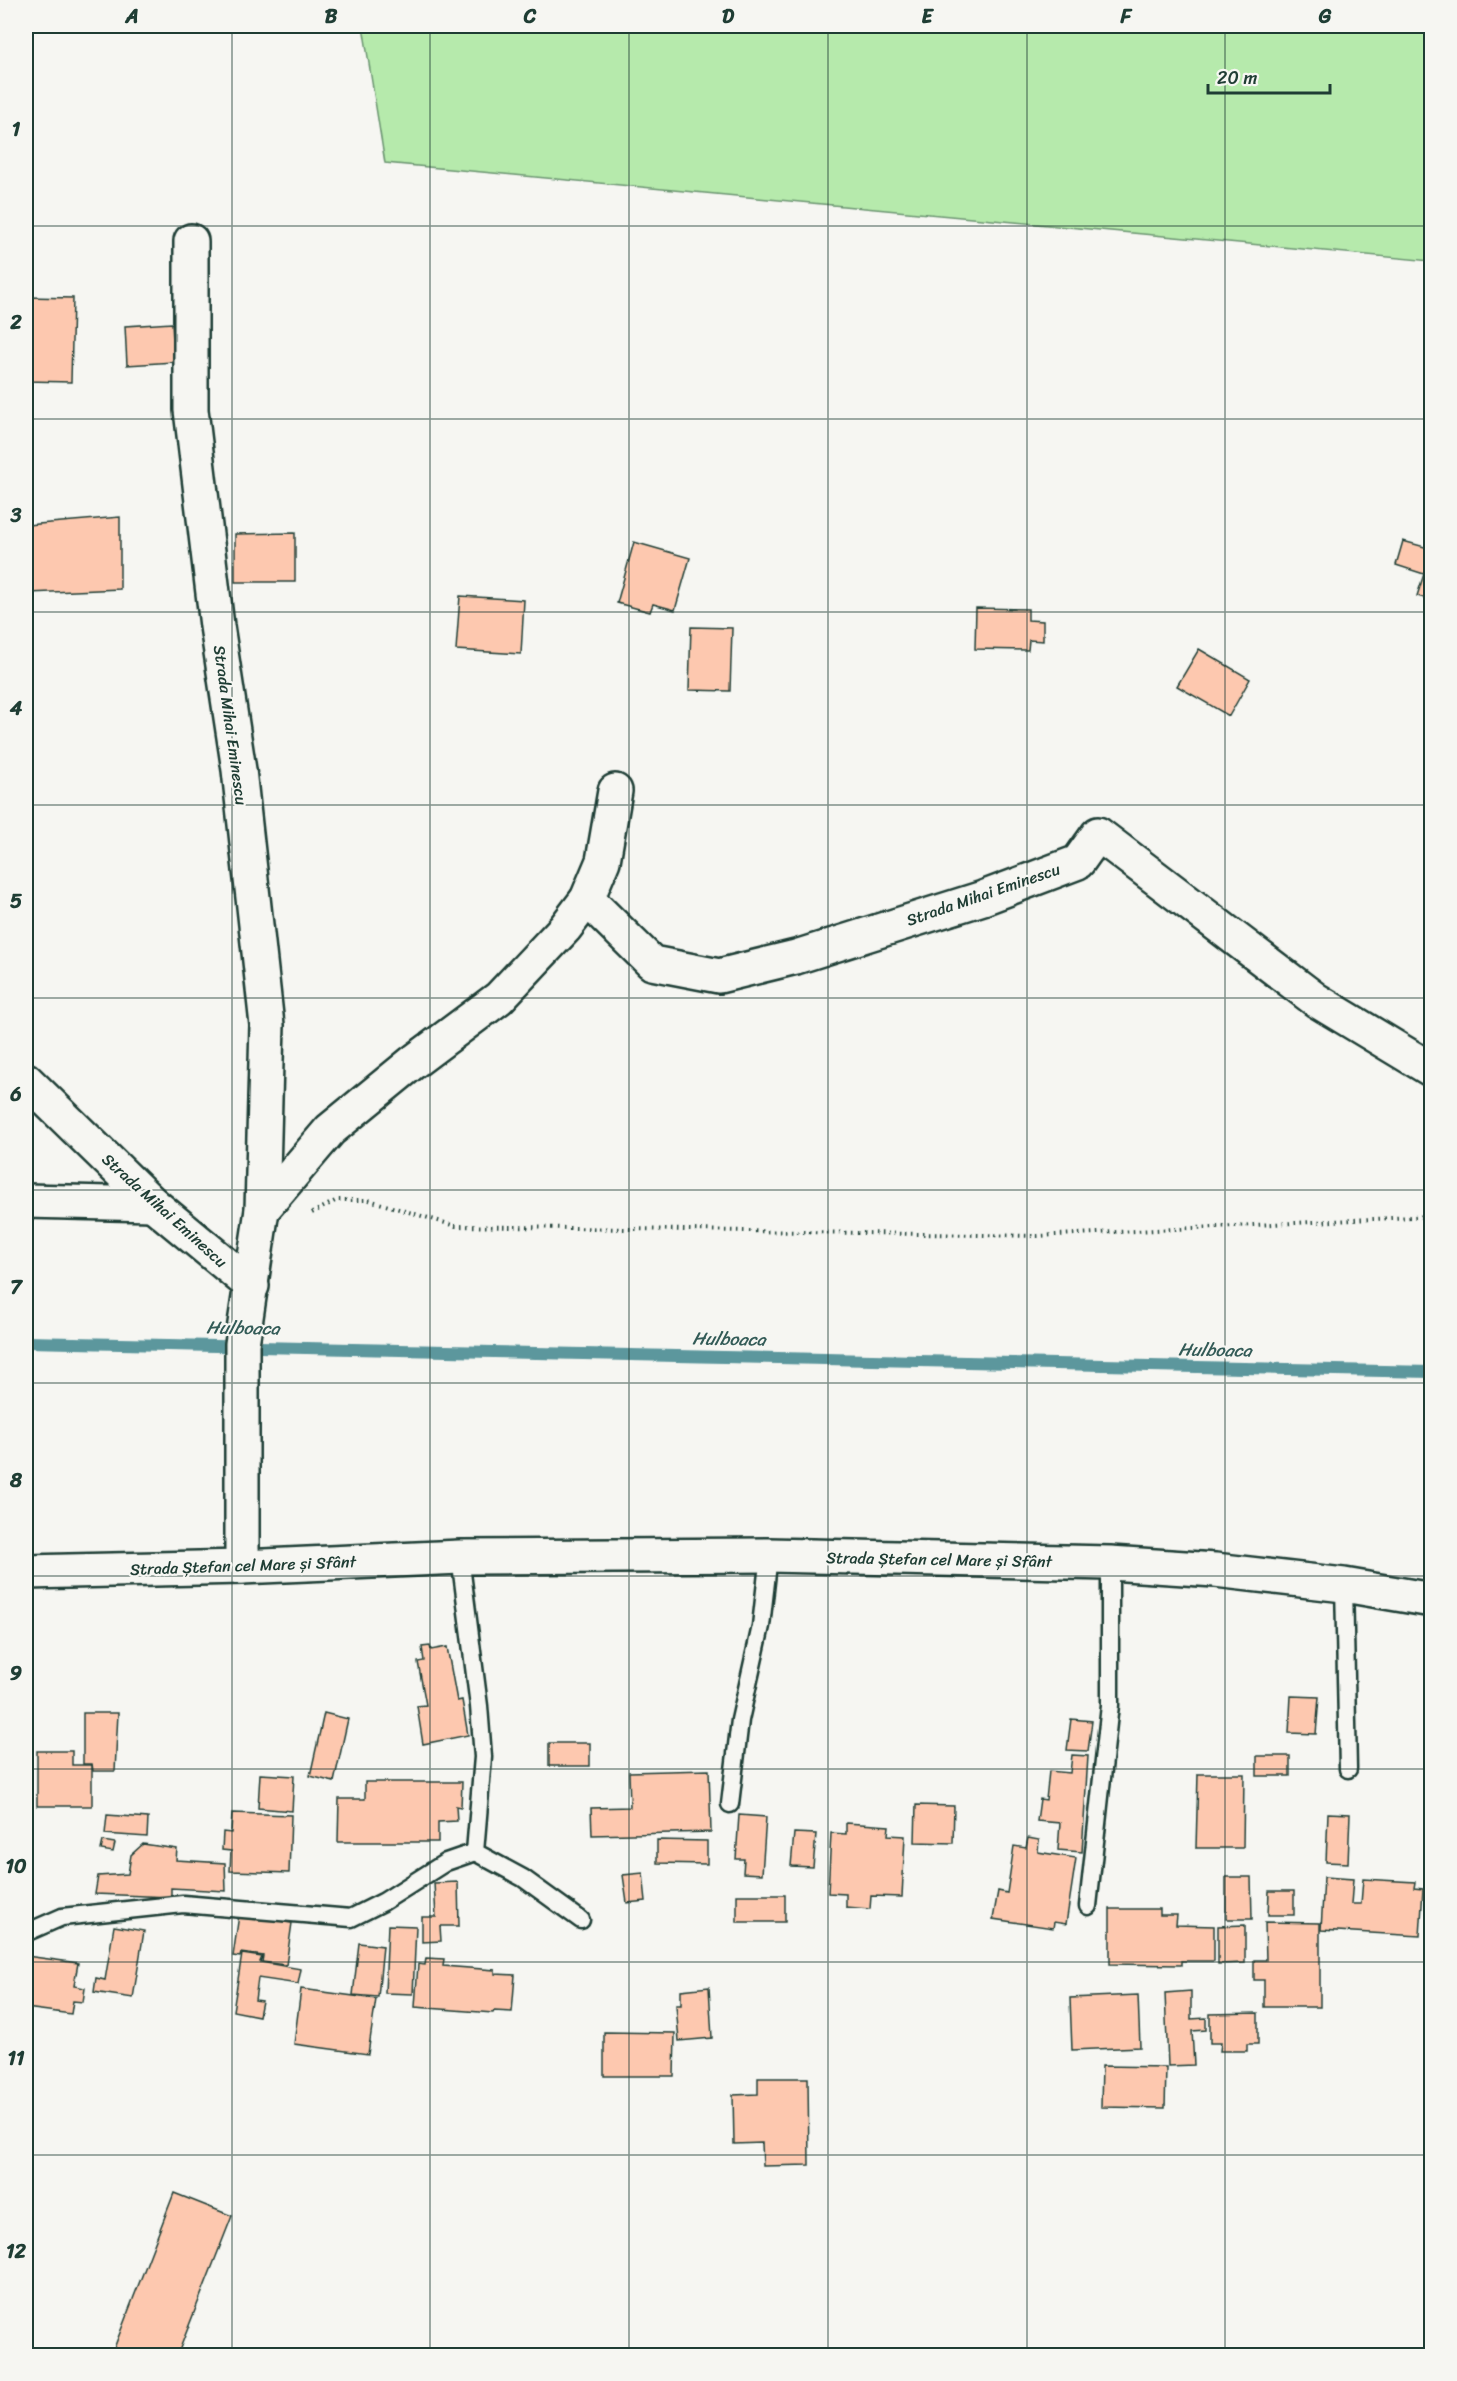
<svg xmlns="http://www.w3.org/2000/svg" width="1457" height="2381" font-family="Sriracha,sans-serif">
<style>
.green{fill:#b6eaac;stroke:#6a9470;stroke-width:1.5}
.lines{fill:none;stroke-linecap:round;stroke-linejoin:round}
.stream{stroke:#5c979d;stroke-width:12}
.building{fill:#fdc8af;stroke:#1f3d34;stroke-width:1.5}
.service-casing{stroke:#1f3d34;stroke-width:21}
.minor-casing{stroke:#1f3d34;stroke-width:38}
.tertiary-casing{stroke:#1f3d34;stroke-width:38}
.path{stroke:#1f3d34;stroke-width:4;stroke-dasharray:1.5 4.5;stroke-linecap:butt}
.service{stroke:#f6f6f2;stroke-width:16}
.minor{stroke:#f6f6f2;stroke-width:33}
.tertiary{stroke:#f6f6f2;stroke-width:33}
.grid{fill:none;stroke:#1f3d34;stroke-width:1.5;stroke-opacity:0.55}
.labels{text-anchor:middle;stroke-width:4.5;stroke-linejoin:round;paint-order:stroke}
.street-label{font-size:16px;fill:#1f3d34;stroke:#f6f6f2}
.water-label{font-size:18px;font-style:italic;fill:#335b57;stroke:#f6f6f2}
.neatline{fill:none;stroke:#1f3d34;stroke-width:2}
.grid-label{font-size:20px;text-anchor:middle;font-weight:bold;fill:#1f3d34}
</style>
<rect width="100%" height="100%" fill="#f6f6f2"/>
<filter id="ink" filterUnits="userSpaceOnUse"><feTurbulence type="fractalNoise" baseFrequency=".0167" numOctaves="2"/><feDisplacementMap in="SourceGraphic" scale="12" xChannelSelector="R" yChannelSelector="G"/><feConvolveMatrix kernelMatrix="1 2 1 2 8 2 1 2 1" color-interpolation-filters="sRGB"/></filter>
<g filter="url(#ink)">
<!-- green -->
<polygon class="green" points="363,26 1431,26 1431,261 385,163"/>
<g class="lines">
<!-- stream -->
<polyline class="stream" points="26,1342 1432,1372"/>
</g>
<!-- building -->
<g class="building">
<polygon points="26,297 73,298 71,382 27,381"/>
<polygon points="172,323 174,362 127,365 125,326"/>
<polygon points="120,517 120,589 29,593 27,525"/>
<polygon points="295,533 295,582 235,582 235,534"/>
<polygon points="1403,541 1432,549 1432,600 1417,596 1424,574 1396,565"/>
<polygon points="634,542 690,558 675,610 653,604 650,612 617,603"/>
<polygon points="460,596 524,600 521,654 456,650"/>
<polygon points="976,608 1028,609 1028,620 1043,621 1043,641 1029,640 1028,650 975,649"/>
<polygon points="691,627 732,628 730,691 689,690"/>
<polygon points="1199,649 1250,679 1229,716 1177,686"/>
<polygon points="430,1646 431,1650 447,1647 457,1701 462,1700 468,1735 423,1744 417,1706 426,1705 418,1662 424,1661 422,1647"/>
<polygon points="1291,1696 1319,1697 1316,1734 1289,1733"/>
<polygon points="83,1713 118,1713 115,1771 93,1771 92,1764 83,1764"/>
<polygon points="324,1713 348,1719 334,1782 310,1776"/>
<polygon points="1071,1719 1092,1721 1088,1751 1067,1750"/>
<rect x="549" y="1743" width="41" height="23"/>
<polygon points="37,1751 72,1751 72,1765 92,1765 92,1806 37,1806"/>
<polygon points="1072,1755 1088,1756 1082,1852 1058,1850 1060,1823 1037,1821 1040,1799 1046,1800 1049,1771 1070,1773"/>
<rect x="1257" y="1756" width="33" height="20"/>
<rect x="26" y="1768" width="2" height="35"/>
<polygon points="709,1770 711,1832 592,1835 591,1808 630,1807 629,1772"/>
<polygon points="260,1774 294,1776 292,1811 258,1808"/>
<polygon points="1198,1774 1244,1774 1243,1848 1196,1848"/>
<polygon points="365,1782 462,1782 461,1807 456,1806 457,1821 438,1822 438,1842 338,1842 339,1799 365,1799"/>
<polygon points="916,1805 954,1806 953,1843 915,1842"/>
<polygon points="232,1813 291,1815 289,1873 230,1871 231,1851 222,1850 223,1832 231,1833"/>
<polygon points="1328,1813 1350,1814 1348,1863 1326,1862"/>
<polygon points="107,1815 148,1818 147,1837 105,1834"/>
<polygon points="739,1815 766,1817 762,1874 743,1873 744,1859 736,1859"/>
<polygon points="846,1823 889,1826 888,1835 905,1836 902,1897 871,1896 870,1909 846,1907 846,1894 828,1893 831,1833 846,1834"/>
<polygon points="794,1833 816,1834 813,1867 791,1866"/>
<polygon points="1028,1838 1039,1840 1038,1852 1076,1858 1066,1924 1054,1922 1053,1928 993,1919 998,1891 1007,1893 1014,1846 1026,1848"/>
<polygon points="657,1840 707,1841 707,1864 657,1863"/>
<polygon points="103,1841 115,1843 113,1852 101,1850"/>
<polygon points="143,1844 177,1849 176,1860 225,1863 226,1891 171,1888 171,1897 95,1894 98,1876 128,1874 131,1855"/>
<polygon points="643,1873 646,1901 627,1903 623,1875"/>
<polygon points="1226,1877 1251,1877 1252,1919 1226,1919"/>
<polygon points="1324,1877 1353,1879 1351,1904 1361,1904 1363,1879 1415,1882 1414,1888 1423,1889 1420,1936 1321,1930"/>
<polygon points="458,1882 459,1926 440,1926 441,1941 422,1942 422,1917 436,1917 434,1883"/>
<polygon points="1269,1891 1294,1891 1294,1915 1268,1915"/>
<rect x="737" y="1895" width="48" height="27"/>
<polygon points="1110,1909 1160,1909 1160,1915 1177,1915 1176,1925 1214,1926 1214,1961 1181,1961 1181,1965 1110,1964"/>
<polygon points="239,1915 292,1923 286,1965 262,1962 263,1956 241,1953 240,1957 233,1956"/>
<polygon points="1265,1922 1320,1923 1320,2007 1264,2007 1264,1980 1254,1980 1254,1960 1266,1960"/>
<polygon points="388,1925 416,1926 413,1994 385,1993"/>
<polygon points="1245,1925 1245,1963 1218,1964 1218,1926"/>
<polygon points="114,1926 144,1931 133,1998 94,1992 96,1978 105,1980"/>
<polygon points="359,1943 383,1946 378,1997 353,1995"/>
<polygon points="242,1954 262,1957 260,1962 301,1969 298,1984 258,1978 255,2000 262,2001 259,2016 233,2011"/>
<polygon points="26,1956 78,1963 74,1986 85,1988 83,2002 73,2001 71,2014 26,2008"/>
<polygon points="426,1958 444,1959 443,1966 495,1970 495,1974 515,1975 512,2012 494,2011 493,2013 415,2007 418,1964 425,1965"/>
<polygon points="709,1987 712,2038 679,2041 676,2005 681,2005 681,1990"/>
<polygon points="301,1989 376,1999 368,2054 294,2044"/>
<polygon points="1191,1991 1191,2019 1206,2018 1206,2030 1192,2031 1194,2065 1168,2066 1165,1993"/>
<polygon points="1138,1995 1140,2047 1072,2050 1070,1998"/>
<polygon points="1258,2013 1258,2044 1247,2044 1247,2051 1220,2051 1221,2043 1210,2043 1210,2014"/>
<polygon points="604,2032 675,2033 674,2076 604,2076"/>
<polygon points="1102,2066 1166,2067 1165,2108 1101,2107"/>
<polygon points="758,2078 808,2078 809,2165 763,2166 762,2143 734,2144 733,2095 758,2094"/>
<polygon points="174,2193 232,2216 177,2356 111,2356"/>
</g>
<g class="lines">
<!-- service casing -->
<g class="service-casing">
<g id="service">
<polyline points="460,1557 479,1706 483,1757 475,1852 523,1878 581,1920"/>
<polyline points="1344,1585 1348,1769"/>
<polyline points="730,1804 740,1720 761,1626 769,1555"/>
<polyline points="1088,1906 1110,1705 1110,1563"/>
<polyline points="30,1931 62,1917 183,1904 351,1918 383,1902 446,1862 475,1852"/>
</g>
</g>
<!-- minor casing -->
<g class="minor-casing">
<g id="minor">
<polyline points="191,241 191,410 217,626 239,770 267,1025 262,1210 242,1344 242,1567"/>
<polyline points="587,899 652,963 719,976 796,957 983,898 1078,862 1098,834 1316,1000 1432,1070"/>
<polyline points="26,1080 153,1204 252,1286"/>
<polyline points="26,1201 153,1204"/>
<polyline points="262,1210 330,1130 412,1063 499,998 565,928 587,899 603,861 615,791"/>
</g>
</g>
<!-- tertiary casing -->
<g class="tertiary-casing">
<polyline id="tertiary" points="26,1572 242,1567 460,1557 769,1555 1110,1563 1215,1570 1344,1585 1432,1600"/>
</g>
<!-- path -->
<polyline class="path" points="312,1213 337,1200 369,1200 455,1226 1037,1236 1432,1216"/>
<!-- service -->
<use href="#service" class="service"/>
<!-- minor -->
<use href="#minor" class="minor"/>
<!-- tertiary -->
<use href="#tertiary" class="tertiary"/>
</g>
</g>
<!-- grid -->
<path class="grid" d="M232,26V2356M430,26V2356M629,26V2356M828,26V2356M1027,26V2356M1225,26V2356M26,226H1432M26,419H1432M26,612H1432M26,805H1432M26,998H1432M26,1190H1432M26,1383H1432M26,1576H1432M26,1769H1432M26,1962H1432M26,2155H1432"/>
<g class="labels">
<!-- street labels -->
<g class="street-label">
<text transform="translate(231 725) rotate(82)" y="6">Strada Mihai Eminescu</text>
<text transform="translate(983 894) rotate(-19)" y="6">Strada Mihai Eminescu</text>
<text transform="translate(165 1210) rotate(42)" y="6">Strada Mihai Eminescu</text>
<text transform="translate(939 1559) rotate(1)" y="6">Strada Ștefan cel Mare și Sfânt</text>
<text transform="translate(243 1565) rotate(-2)" y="6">Strada Ștefan cel Mare și Sfânt</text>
</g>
<!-- water labels -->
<g class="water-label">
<text transform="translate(243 1328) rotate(1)" y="6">Hulboaca</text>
<text transform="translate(729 1339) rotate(1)" y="6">Hulboaca</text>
<text transform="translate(1215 1350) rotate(1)" y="6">Hulboaca</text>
</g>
</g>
<!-- margin -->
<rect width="1457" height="2381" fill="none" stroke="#f6f6f2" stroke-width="66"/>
<!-- scale -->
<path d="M1208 84v9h122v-9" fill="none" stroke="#1f3d34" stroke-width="3"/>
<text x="1217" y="84" font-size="18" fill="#1f3d34" stroke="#f6f6f2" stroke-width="4.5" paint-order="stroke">20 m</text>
<rect x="33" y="33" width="1391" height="2315" class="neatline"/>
<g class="grid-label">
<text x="132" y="23">A</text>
<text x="331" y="23">B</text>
<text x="530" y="23">C</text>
<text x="728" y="23">D</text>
<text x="927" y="23">E</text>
<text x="1126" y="23">F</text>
<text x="1325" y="23">G</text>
<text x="16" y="136">1</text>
<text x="16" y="329">2</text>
<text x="16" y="522">3</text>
<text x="16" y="715">4</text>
<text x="16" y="908">5</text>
<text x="16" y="1101">6</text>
<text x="16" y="1294">7</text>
<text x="16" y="1487">8</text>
<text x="16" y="1680">9</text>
<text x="16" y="1873">10</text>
<text x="16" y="2065">11</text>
<text x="16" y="2258">12</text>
</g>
</svg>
